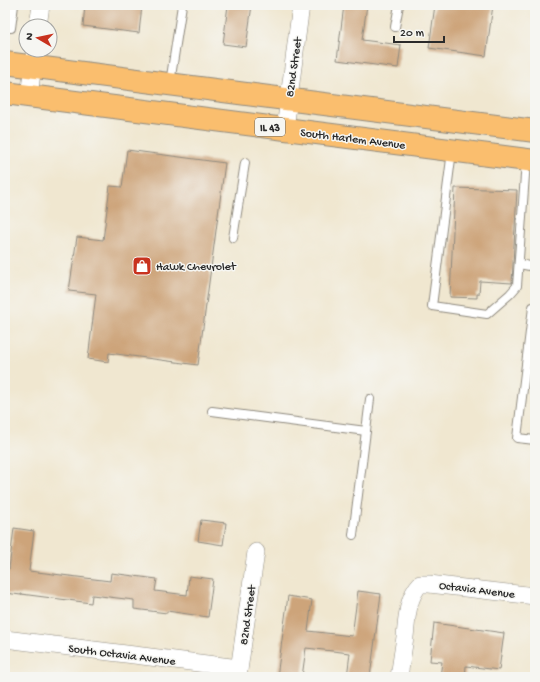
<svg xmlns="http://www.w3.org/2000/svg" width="540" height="682" font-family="'Gochi Hand',sans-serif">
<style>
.building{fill:#cda47a}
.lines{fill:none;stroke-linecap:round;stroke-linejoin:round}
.service-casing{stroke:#8e897e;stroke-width:10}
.minor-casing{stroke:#8e897e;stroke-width:18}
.primary-casing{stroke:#8e897e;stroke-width:24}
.service{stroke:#fff;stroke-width:8}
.minor{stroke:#fff;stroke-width:17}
.primary{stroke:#fabe6e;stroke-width:22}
.labels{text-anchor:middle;stroke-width:3;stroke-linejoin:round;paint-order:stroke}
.shield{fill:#f6f6f2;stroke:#686867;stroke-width:1}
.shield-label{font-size:11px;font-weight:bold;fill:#2b2b2b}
.street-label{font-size:12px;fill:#2b2b2b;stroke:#f6f6f2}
.poi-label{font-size:12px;fill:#2b2b2b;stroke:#f6f6f2;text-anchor:start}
</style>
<rect width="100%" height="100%" fill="#f6f6f2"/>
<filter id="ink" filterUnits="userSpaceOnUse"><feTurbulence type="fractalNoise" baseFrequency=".025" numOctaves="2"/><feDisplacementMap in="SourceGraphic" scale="8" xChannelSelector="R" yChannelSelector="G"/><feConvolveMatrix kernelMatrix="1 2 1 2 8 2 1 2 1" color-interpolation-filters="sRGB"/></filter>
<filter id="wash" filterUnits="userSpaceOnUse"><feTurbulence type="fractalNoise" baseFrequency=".012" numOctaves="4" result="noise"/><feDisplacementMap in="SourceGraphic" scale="16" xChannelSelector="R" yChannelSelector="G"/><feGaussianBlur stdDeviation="0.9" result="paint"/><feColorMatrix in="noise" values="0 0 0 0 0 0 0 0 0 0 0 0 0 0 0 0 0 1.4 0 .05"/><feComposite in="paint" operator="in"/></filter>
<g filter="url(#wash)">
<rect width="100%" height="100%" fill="#f0e7d0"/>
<g id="blocks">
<!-- building -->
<g class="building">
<polygon points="85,5 142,5 139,33 83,26"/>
<polygon points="228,5 252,5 246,47 223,44"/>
<polygon points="344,5 367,5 362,40 401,45 398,68 337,60"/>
<polygon points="435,5 493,5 486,56 429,48"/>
<polygon points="127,150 225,163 198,365 109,353 108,362 88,359 96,294 69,291 77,237 103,240 110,186 122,187"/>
<polygon points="455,188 517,190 512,283 480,281 479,294 477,294 477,298 450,297"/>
<polygon points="201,520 226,523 223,545 198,541"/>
<polygon points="14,528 34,531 29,571 110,581 111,573 157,579 155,591 187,595 189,576 213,579 208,617 167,611 167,613 134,609 134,600 92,595 91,603 21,594 21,595 5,593 5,568 9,569"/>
<polygon points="358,591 381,594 370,677 347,677 350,653 306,648 302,677 277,677 288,596 312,600 308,631 352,636"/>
<polygon points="434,623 504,633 499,670 466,666 465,677 440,677 442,662 430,661"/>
</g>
</g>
</g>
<g filter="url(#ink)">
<use href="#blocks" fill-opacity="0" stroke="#8e897e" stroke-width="1"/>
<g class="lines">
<!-- service casing -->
<g class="service-casing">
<g id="service">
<polyline points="395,27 399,5"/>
<polyline points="5,28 11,28 14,5"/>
<polyline points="170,83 182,5"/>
<polyline points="452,151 432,306 487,314 510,294 517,286 526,161"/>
<polyline points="233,238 245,163"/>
<polyline points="519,264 535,267"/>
<polyline points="535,307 533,307 517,438 535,440"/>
<polyline points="212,411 366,431"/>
<polyline points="353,535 370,399"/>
</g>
</g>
<!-- minor casing -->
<g class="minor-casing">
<g id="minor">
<polyline points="38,26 41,5"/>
<polyline points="29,96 35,50"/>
<polyline points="285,129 301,5"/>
<polyline points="5,639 239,668"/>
<polyline points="238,677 256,552"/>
<path d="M399,677C401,664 403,650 405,637C407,619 407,598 420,584H429L535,596"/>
</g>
</g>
<!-- primary casing -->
<g class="primary-casing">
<g id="primary">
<polyline points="5,63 535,131"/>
<polyline points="5,93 535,161"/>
</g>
</g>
<!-- service -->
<use href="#service" class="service"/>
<!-- minor -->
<use href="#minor" class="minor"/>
<!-- primary -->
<use href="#primary" class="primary"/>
</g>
</g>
<!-- icons -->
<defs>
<g id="shop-square" transform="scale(1)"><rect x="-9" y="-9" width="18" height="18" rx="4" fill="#c8321e" stroke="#f6f6f2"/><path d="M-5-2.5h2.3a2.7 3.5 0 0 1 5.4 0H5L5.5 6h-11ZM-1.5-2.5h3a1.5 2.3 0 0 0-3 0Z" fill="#fff"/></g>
</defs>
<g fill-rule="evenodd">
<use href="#shop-square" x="142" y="266"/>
</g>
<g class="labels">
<!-- shield labels -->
<rect class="shield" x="255" y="118" width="30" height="18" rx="3"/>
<g class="shield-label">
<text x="270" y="131">IL 43</text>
</g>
<!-- street labels -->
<g class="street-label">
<text transform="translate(293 67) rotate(-82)" y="4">82nd Street</text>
<text transform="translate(353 138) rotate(7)" y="4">South Harlem Avenue</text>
<text transform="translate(477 589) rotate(7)" y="4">Octavia Avenue</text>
<text transform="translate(247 615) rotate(-82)" y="4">82nd Street</text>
<text transform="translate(122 654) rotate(7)" y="4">South Octavia Avenue</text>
</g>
<!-- poi labels -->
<g class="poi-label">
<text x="156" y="270">Hawk Chevrolet</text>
</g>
</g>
<!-- margin -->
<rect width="540" height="682" fill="none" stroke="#f6f6f2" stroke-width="20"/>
<!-- north arrow -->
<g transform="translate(38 38) rotate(279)"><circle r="19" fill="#f6f6f2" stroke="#a5a5a2"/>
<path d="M0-3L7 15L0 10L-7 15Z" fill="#c8321e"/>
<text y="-6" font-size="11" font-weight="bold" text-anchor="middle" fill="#2b2b2b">N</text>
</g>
<!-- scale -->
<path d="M394 36v6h50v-6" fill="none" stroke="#2b2b2b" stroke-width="2"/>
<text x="400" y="36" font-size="12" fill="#2b2b2b" stroke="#f6f6f2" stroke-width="3" paint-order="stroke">20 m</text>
</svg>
